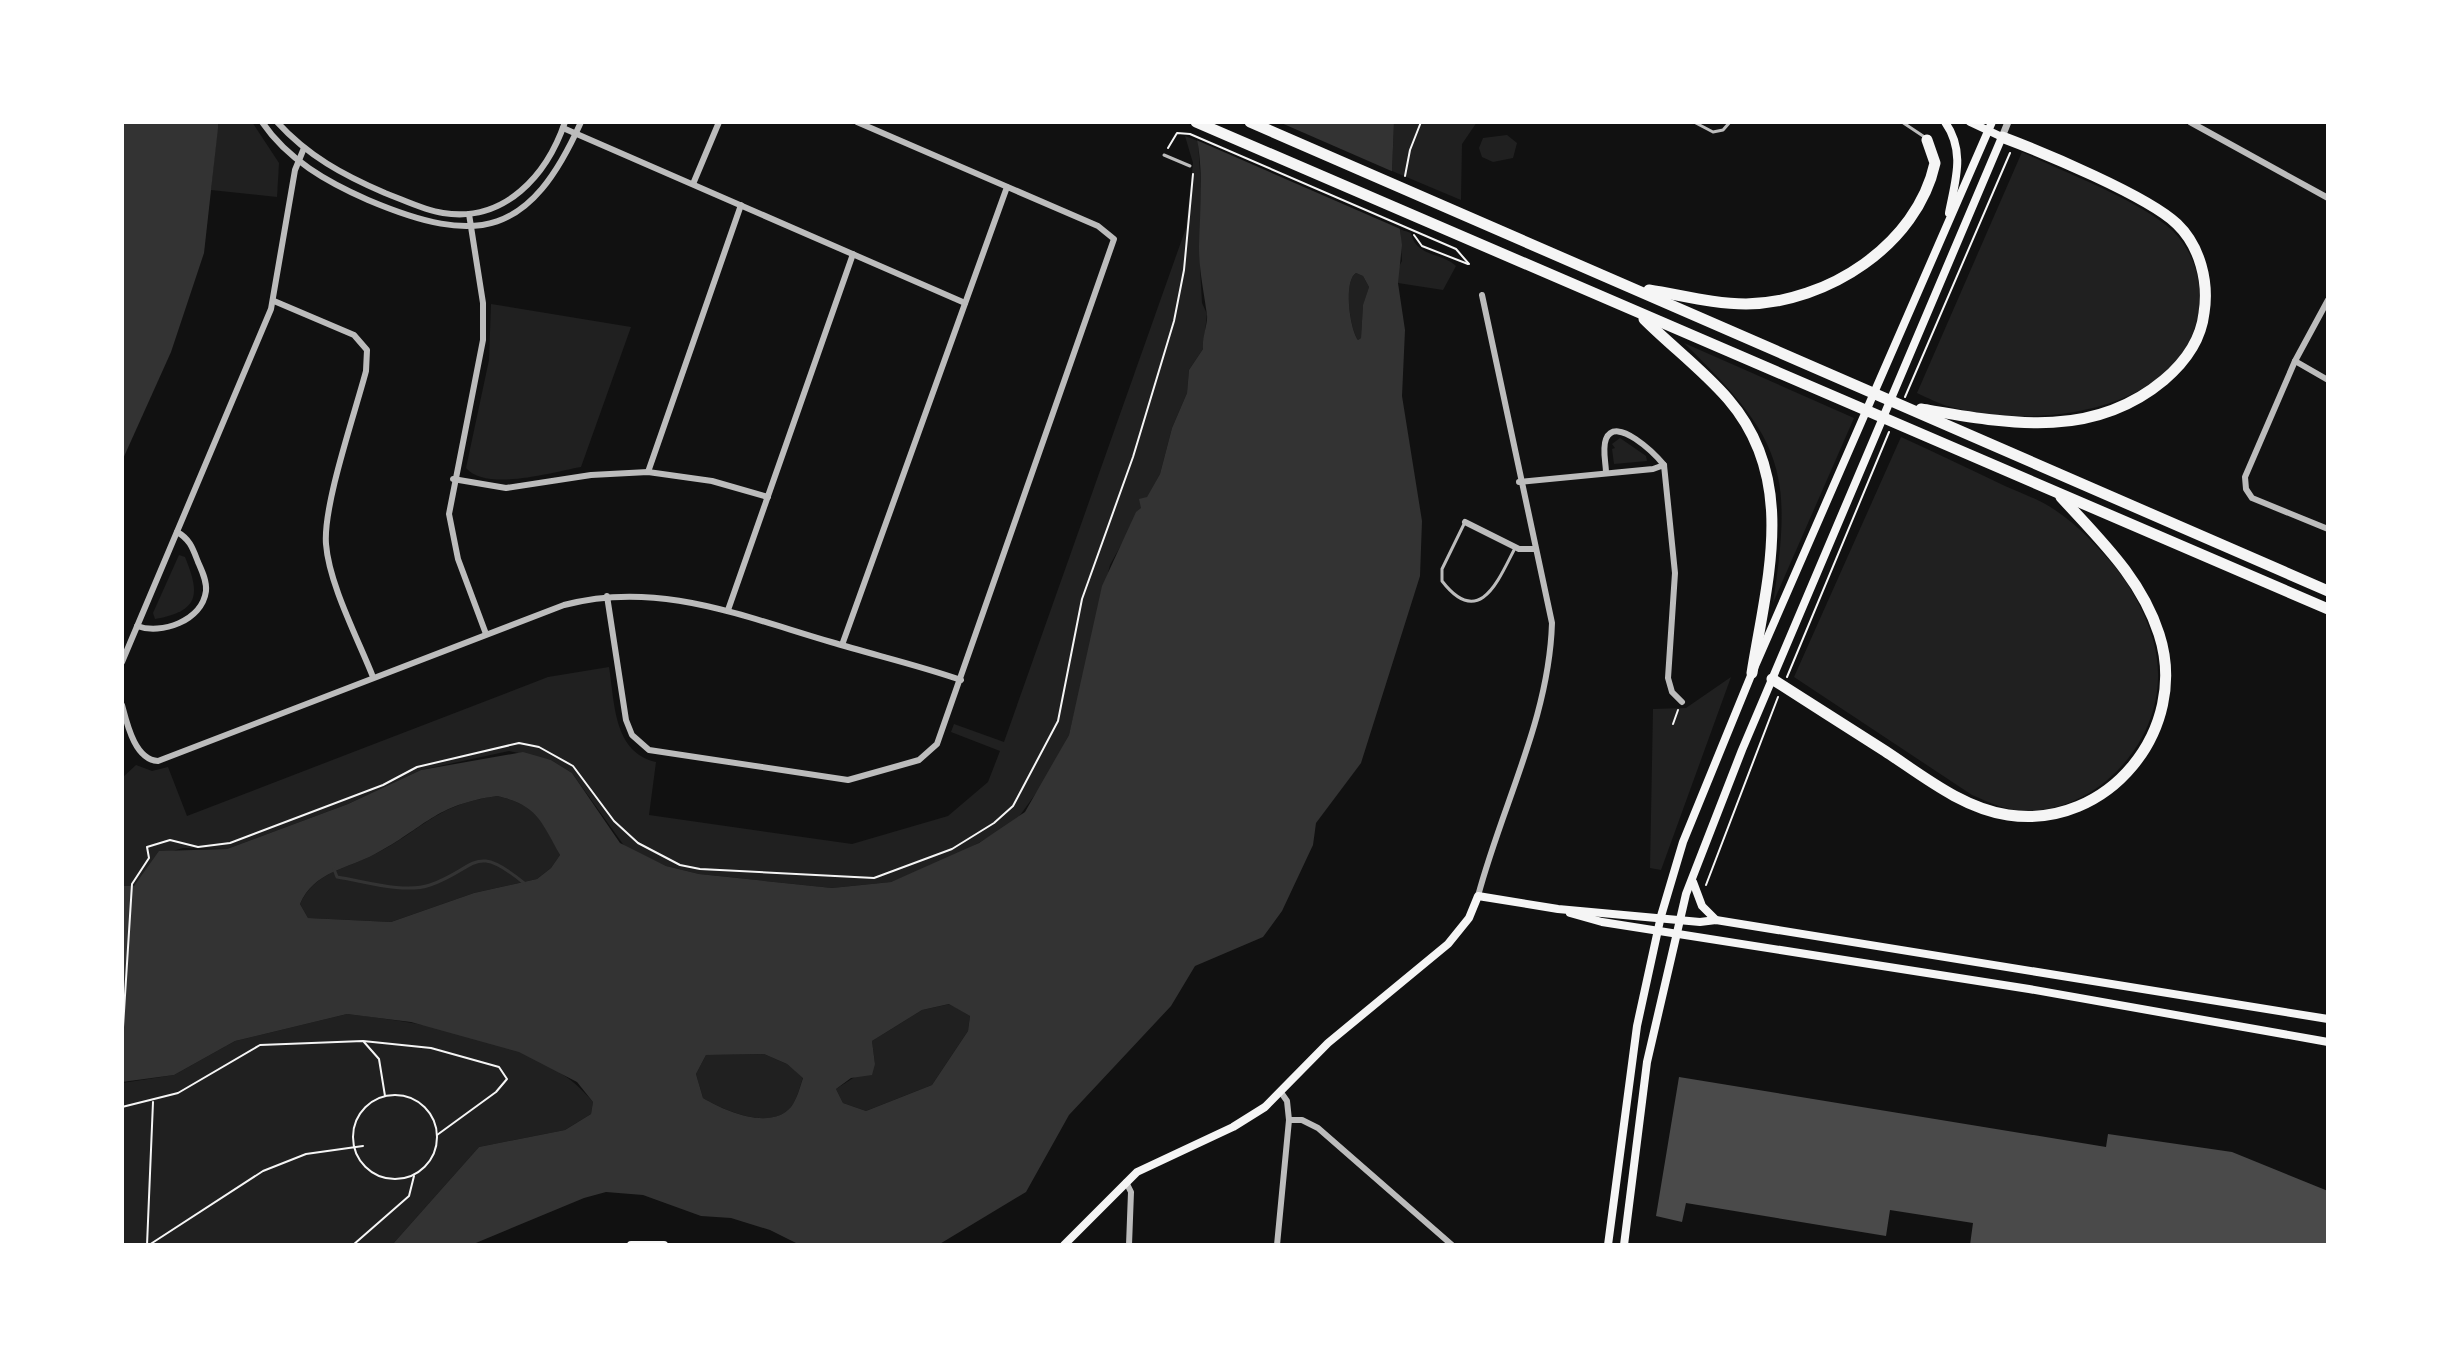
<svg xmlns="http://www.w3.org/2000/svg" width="2450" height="1367" font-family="'PT Sans',sans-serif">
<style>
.green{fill:#202020}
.water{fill:#333;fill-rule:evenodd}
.pier{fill:#111}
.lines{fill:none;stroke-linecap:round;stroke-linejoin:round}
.stream{stroke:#333;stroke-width:3}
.building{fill:#4a4a4a}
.path{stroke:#f5f5f5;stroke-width:2}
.service{stroke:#bcbcbc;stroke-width:3}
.minor{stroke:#bcbcbc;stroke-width:6}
.tertiary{stroke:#bcbcbc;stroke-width:7}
.secondary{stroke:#f5f5f5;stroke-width:8}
.motorway{stroke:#f5f5f5;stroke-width:11}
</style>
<rect width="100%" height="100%" fill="#111"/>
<!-- green -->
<g class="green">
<polygon points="218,122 252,122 279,163 277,197 211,190"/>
<polygon points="1394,122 1477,122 1462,144 1461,200 1392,171"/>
<polygon points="1507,135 1517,143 1513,158 1493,162 1482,157 1479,148 1483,138"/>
<path d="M1185,136L1198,141L1202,204L1200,268L1202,303L1207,314L1203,349L1189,370L1187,393L1172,428L1160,474L1110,565L1069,735L1042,785L1015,822L961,853L891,882L832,888L699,874L666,866L625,847L572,773L551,760L509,751L421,770L348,804L227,849L183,848L166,853L134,886H122V778L136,765L152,771L168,767L187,816L548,677L609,667C615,703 613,752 656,762L649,815L852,844L948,816L988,782L1000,751L951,732L954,724L1004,742L1176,256L1186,228L1193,163Z"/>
<path d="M2022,152C2065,173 2140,200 2173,231C2193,251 2203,281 2199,309C2185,414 2033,430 1951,407C1939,404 1928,398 1917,393Z"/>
<path d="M1400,229L1411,233C1416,257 1441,252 1456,266L1443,290L1398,283L1397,270L1402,261Z"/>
<path d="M1356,273L1363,276L1369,287L1363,306L1361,338L1358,340C1350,329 1343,281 1356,273Z"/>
<path d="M491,304L631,327L581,467C552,472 487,492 466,468L489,360Z"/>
<path d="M1684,343L1854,418L1773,603C1794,467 1781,438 1684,343Z"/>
<path d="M1901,437C1936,453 1970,469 2005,486C2021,493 2040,500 2055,510C2078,525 2098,547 2116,568C2138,597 2158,636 2158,674C2159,743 2100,808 2030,811C2010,812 1990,803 1972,795L1794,677Z"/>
<polygon points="1620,438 1646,456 1647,461 1614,464 1612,449 1615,448 1612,444"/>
<path d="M179,555L185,557C200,594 200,611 155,619L153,613Z"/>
<polygon points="1731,677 1661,870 1650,868 1653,709 1686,708"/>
<path d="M497,796C537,805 542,821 560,855L551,868L537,879L474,893L391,922L308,918L300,904C315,871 347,869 375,854C426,828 434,805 497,796Z"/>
<polygon points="950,1004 970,1016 968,1031 932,1085 866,1111 843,1103 836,1089 875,1064 872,1041 922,1010"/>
<path d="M347,1014C423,1023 543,1039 593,1102L591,1114L565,1130L479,1147L392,1245H122V1083L174,1075L235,1041Z"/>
<path d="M764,1054L787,1064L803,1077C800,1087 797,1099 791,1107C771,1131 725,1111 703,1098L696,1074L706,1055Z"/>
</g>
<!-- water -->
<g class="water">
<polygon points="122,122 218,122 218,128 204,253 171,352 122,461"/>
<path d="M1193,122H1394L1392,171L1402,245L1398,283L1405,330L1402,396L1422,521L1420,576L1361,763L1316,823L1313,845L1282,911L1263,937L1195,966L1171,1006L1069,1115L1026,1192L938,1245H800L770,1230L731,1218L701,1216L643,1195L606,1192L584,1198L471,1245H392L479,1147L565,1130L591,1114L593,1102L577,1082L519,1052L411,1022L347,1014L235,1041L174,1075L122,1082V886H134L159,851L227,849L348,804L421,770L523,752L551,760L572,773L620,843L666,866L699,874L832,888L891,882L979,843L1025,812L1069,735L1102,586L1136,512L1141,508L1139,499L1147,497L1160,474L1172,428L1187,393L1189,370L1203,349C1202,336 1208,324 1207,315C1204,293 1199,270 1199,247C1200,205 1205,163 1193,122ZM1356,273L1363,276L1369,287L1363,305L1361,338L1358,340C1350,330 1343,281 1356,273ZM497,796C537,805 541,821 560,855L551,868L537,879L474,893L391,922L308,918L300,904C314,871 348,869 375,854C426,827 434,805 497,796ZM949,1004L970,1016L968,1031L932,1085L866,1111L843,1103L836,1089L851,1078L872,1075L875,1064L872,1041L922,1010ZM764,1054L787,1064L803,1078C800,1087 797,1099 791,1107C770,1131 725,1111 703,1098L696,1074L706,1055Z"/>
</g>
<!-- pier -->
<polygon class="pier" points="1189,122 1279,122 1396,173 1405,231 1194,139"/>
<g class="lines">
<!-- stream -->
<path class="stream" d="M334,869L337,877C364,881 404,894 430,885C477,869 473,841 524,883"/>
</g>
<!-- building -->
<polygon class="building" points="1679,1077 2106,1147 2108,1134 2232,1152 2328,1191 2328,1245 1970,1245 1973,1223 1890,1210 1886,1236 1686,1203 1682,1222 1656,1216"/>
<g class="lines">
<!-- path -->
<g class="path">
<polyline points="1168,148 1177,133 1190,134 1456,249 1469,264"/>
<polyline points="1405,176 1410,150 1421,122"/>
<polyline points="1414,235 1422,246 1468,264"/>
<polyline points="1905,397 2010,153"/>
<polyline points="1787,677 1889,432"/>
<polyline points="1673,724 1678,710"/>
<polyline points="1706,885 1778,697"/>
<polyline points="364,1042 379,1059 385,1096"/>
<polyline points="122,1043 132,884 149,858 147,847 170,840 198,847 230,843 383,785 417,767 519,743 539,747 573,766 614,821 638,843 680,865 700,869 874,878 952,849 994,823 1013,806 1058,721 1082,599 1133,457 1174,321 1184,270 1193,174"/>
<circle cx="395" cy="1137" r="42"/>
<polyline points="122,1107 178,1093 260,1045 363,1041 431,1048 499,1067 507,1079 496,1092 437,1135"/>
<polyline points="147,1245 153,1102"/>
<polyline points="149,1245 263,1171 306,1154 363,1146"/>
<polyline points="353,1245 409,1196 414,1176"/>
</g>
<!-- service -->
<g class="service">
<polyline points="1694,122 1713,132 1723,130 1730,122"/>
<polyline points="1902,122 1926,138"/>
<polyline points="1164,155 1190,166"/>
<path d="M1465,522L1442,569V581C1479,629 1498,581 1514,550"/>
</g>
<!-- minor -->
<g class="minor">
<path d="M262,122C288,160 327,182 368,200C479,247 530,236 581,122"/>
<path d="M277,122C308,156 343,175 385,193C404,200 423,210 443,213C505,223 547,175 565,122"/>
<polyline points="2190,122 2328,198"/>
<polyline points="563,128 965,303"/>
<polyline points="693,184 719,122"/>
<polyline points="469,214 483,303 483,340 449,514 458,559 486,634"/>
<polyline points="2328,300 2295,361 2245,477 2246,489 2252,498 2328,529"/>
<path d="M274,301L354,335L367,350L366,371C355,413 323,505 326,544C329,584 358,639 373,677"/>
<polyline points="2295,361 2328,380"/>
<polyline points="648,472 741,205"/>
<path d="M1606,473C1606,463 1602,449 1606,439C1616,415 1655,454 1664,465"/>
<polyline points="453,479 506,488 591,475 648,472 712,481 768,497"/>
<polyline points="1519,482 1653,469 1664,465 1675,573 1668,678 1672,692 1682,702"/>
<polyline points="1465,522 1519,549 1534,549"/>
<polyline points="607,596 626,720 632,735 649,750 848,780 919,760 937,744 1114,239 1098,226 857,122"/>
<polyline points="728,610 853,254"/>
<path d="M137,626C161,635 202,621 206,591C207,581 202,571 198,562C193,549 190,539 177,532"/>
<polyline points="842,645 1007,187"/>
<polyline points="122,662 271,309 295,170 304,148"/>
<path d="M122,705C127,724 135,760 158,761L564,605C657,580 742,616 831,642C874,655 918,665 961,680"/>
<path d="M1478,896C1502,805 1549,719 1552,623L1482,295"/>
<polyline points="1289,1120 1302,1120 1318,1128 1452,1245"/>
<polyline points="1126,1182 1131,1192 1129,1245"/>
<polyline points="1277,1245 1289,1120 1287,1101 1280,1091"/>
</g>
<!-- tertiary -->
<polyline class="tertiary" points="2002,137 2008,122"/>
<!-- secondary -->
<g class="secondary">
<path d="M1945,122C1966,152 1955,181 1949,213"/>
<polyline points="1970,122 2002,137"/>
<polyline points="1693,882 1702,906 1716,920"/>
<polyline points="1570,913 1602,922 2029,989 2328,1042"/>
<polyline points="631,1245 664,1245"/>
<polyline points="1064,1245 1137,1172 1233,1127 1265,1107 1328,1043 1448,944 1469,918 1478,896 1558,909 1700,922 1716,920 2328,1019"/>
<polyline points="1608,1245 1637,1026 1661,916 1683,842 1752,673 1992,122"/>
<polyline points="1624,1245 1647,1062 1686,894 1742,750 2002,137"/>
</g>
<!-- motorway -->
<g class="motorway">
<polyline points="1196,122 2328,609"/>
<polyline points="1250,122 2328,591"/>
<path d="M1649,290C1681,295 1714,304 1746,304C1827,303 1917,245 1935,163L1927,140"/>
<path d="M1644,319C1671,346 1703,370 1728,399C1798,480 1767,579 1752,673"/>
<path d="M1921,409C2006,423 2091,441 2164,380C2184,363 2201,340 2204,313C2209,282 2200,246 2177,224C2148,196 2042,152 2002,137"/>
<path d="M1772,679C1810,703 1847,727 1885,751C1923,776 1962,808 2008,815C2108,830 2190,729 2159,634C2141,578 2100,540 2061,497"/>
</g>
</g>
<!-- border -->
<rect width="2450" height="1367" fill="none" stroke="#ffffff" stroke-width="248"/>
</svg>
